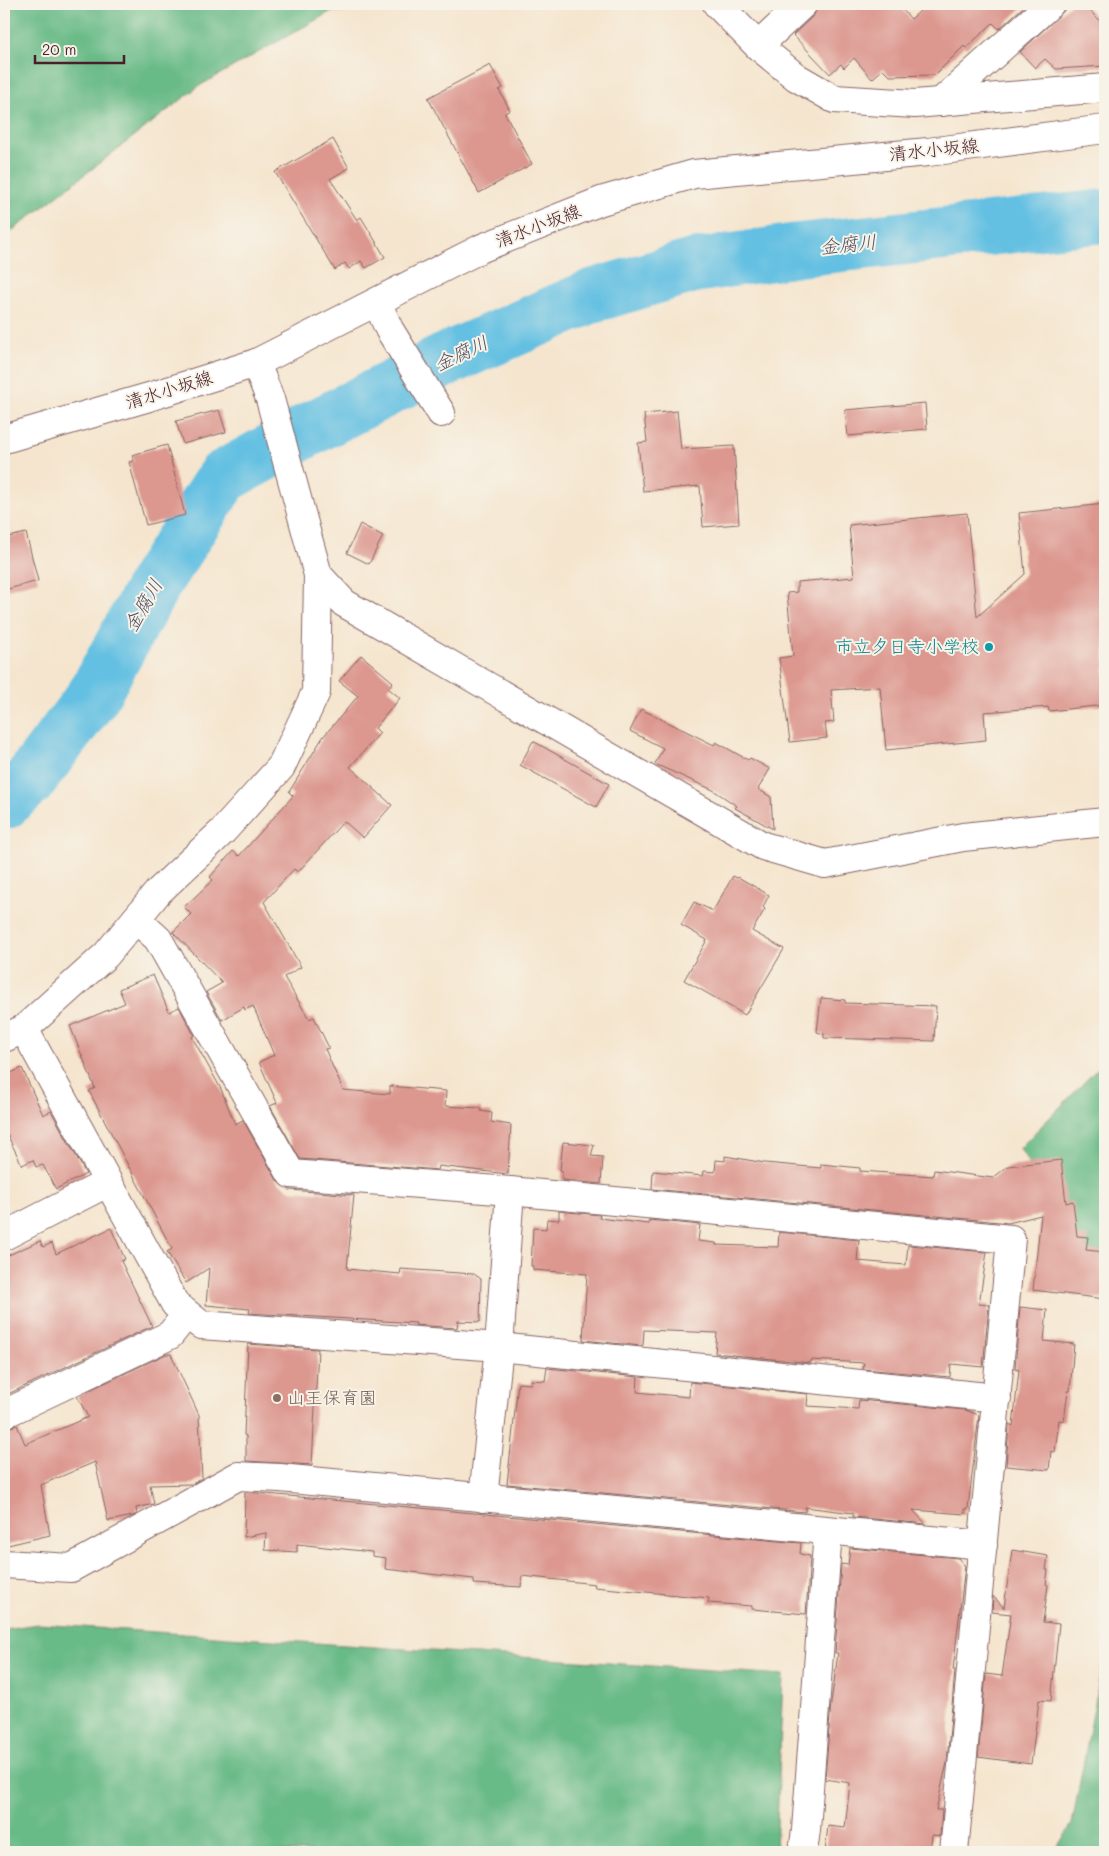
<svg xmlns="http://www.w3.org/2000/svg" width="1109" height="1856" font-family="Mali,'Klee One',sans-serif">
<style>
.forest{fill:#68ba86;stroke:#596c58}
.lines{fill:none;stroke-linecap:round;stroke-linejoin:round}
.river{stroke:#64c0e2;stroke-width:54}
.building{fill:#dc978f}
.minor-casing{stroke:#866464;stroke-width:30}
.tertiary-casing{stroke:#866464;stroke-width:30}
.secondary-casing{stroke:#866464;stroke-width:30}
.minor{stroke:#fff;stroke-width:28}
.tertiary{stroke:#fff;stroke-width:28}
.secondary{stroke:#fff;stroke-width:28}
.culture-dot{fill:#0f9aa8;stroke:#f7f3e8;stroke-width:2}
.education-dot{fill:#8d6e63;stroke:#f7f3e8;stroke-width:2}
.labels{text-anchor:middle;stroke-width:4;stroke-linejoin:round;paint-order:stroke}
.street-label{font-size:18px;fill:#4a1f2b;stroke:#f7f3e8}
.culture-label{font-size:18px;fill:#0d838f;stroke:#f7f3e8;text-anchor:end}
.education-label{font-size:18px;fill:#785e54;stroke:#f7f3e8;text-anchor:start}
.water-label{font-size:19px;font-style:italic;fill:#524f62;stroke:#f7f3e8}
</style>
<rect width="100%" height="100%" fill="#f7f3e8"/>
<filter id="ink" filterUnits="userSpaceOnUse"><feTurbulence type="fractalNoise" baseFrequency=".02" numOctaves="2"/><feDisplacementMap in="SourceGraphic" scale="10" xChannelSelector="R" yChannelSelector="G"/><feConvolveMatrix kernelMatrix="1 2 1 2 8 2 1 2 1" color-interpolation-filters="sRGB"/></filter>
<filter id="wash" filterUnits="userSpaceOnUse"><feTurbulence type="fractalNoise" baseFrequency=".0096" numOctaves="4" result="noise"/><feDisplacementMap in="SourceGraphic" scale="20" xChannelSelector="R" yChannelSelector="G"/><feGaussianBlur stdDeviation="1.12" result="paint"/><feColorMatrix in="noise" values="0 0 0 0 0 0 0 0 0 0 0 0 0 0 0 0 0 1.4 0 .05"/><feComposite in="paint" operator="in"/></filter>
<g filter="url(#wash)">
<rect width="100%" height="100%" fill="#f5e5ce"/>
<!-- forest -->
<g class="forest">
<polygon points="4,4 427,4 330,12 199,86 4,237"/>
<polygon points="1105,1061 1105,1297 1020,1148"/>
<polygon points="38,1624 783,1675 776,1852 4,1852 4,1629"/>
<polygon points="1105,1650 1105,1852 1054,1852 1072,1824"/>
</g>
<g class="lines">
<!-- river -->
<polyline class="river" points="4,803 29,781 93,696 156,581 223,477 310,429 449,358 592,296 693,266 798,250 1105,216"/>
</g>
<g id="blocks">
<!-- building -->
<g class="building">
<polygon points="764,4 780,4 772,12"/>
<polygon points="818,4 897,4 911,19 928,4 1021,4 1024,6 999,29 993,23 966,48 964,46 935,75 890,76 883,69 872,79 854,58 844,68 841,64 830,74 793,35 814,15"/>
<polygon points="1071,4 1084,4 1105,27 1105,66 1056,69 1045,59 1035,68 1020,52"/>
<polygon points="490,65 503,88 499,90 510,110 505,113 532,164 479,193 428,98"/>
<polygon points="333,139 349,168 330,179 357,220 361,217 385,257 366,268 361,261 349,269 345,263 335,270 275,172"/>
<polygon points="925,403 927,429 848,436 845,410"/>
<polygon points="219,410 226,432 183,444 176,421"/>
<polygon points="677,411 681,449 734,446 739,524 703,527 700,486 643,491 638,443 647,442 644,414"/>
<polygon points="167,445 185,515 146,525 129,462 134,461 132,455"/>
<polygon points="1105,504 1105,705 1049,711 1048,707 984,712 986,740 886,750 880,687 831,690 834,722 825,723 827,738 790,742 779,658 793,656 787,593 797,592 797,582 854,577 849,525 967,513 977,617 1025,574 1019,513"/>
<polygon points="360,524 383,536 369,564 347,553"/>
<polygon points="26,533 38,581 4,590 4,538"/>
<polygon points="361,655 393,682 388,688 400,698 375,728 380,733 350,767 392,805 363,838 344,821 298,872 294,869 264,902 301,967 284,977 309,1019 314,1017 329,1048 325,1049 343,1090 390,1094 390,1086 446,1091 445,1106 481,1108 481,1111 492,1113 491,1122 511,1125 508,1174 439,1166 438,1170 300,1159 270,1106 277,1103 259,1062 274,1055 253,1006 245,1010 244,1007 222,1020 206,992 222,983 173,932 191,914 184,907 213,880 210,877 233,851 239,856 293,796 289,792 323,737 358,696 339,681"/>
<polygon points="641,709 714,745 716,742 748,760 750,758 770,769 758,789 771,797 773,829 735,808 737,806 713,790 655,764 663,748 630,731"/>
<polygon points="533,741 609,784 596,807 520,765"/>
<polygon points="733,876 737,878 738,877 769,895 763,907 765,909 752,931 784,949 745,1015 684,980 707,940 681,925 694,902 713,911"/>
<polygon points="153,975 169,1012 179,1007 194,1035 192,1037 221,1089 235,1124 243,1120 278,1182 290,1190 354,1195 347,1269 400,1274 401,1269 474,1274 481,1279 480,1322 458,1321 457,1328 415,1325 416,1323 249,1313 250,1309 206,1305 209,1268 186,1283 167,1252 172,1249 89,1091 95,1088 70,1026 125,1003 119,989"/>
<polygon points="821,998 845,1000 845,1003 936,1006 934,1041 824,1038 824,1034 817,1032"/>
<polygon points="22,1068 43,1115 51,1111 86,1174 56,1189 43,1165 36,1167 33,1160 22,1165 4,1128 4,1076"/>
<polygon points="563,1142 594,1145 591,1156 603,1157 601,1184 562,1180 562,1171 560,1170"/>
<polygon points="725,1156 765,1163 821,1168 821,1164 860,1168 860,1171 933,1176 934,1170 993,1178 1008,1166 1061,1160 1066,1203 1073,1201 1077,1236 1088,1237 1086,1250 1105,1252 1105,1299 1033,1290 1041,1215 1008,1223 999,1222 652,1189 653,1171 703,1176 704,1171 715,1172 716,1160 725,1161"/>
<polygon points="559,1211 600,1215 599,1218 649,1224 649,1220 700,1225 698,1241 716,1243 716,1245 778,1247 779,1232 859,1240 857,1261 906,1265 908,1245 987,1252 979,1304 989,1305 983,1367 951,1364 950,1377 863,1369 864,1363 811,1360 811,1363 715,1353 717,1333 644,1330 643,1345 641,1346 583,1340 587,1274 533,1270 533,1266 531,1266 533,1228 546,1229 547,1219 559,1220"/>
<polygon points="111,1228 125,1259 121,1261 152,1326 4,1396 4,1257 40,1241 43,1247 52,1243 56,1254"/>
<polygon points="1020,1307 1047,1310 1044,1341 1074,1344 1070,1391 1068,1391 1064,1421 1059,1420 1055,1452 1051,1451 1049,1470 1006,1466 1009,1424 1013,1426 1019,1370 1015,1369"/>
<polygon points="248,1344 318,1349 312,1465 246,1461 246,1436 244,1435"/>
<polygon points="166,1354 171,1354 199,1415 202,1478 192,1484 150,1485 154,1504 136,1508 137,1514 133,1516 108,1521 95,1462 41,1485 50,1535 4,1546 4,1429 17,1425 25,1444 88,1417 77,1396"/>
<polygon points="547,1368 638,1377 637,1392 689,1397 690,1382 808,1394 807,1406 858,1409 859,1400 965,1410 979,1415 968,1509 965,1509 965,1514 913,1510 926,1524 853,1517 853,1513 805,1507 805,1512 507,1484 518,1383 531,1384 531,1380 545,1381"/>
<polygon points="245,1492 801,1543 800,1554 810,1556 806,1614 752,1609 752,1606 708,1603 709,1598 594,1587 595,1584 522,1576 521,1587 474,1584 474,1579 385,1569 386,1558 372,1556 372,1552 297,1544 297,1552 265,1550 266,1533 244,1537"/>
<polygon points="850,1548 958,1558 965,1566 953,1670 955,1670 947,1763 936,1810 942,1810 940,1836 932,1835 930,1852 825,1852 828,1826 845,1828 850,1783 825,1779 831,1703 838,1653 835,1653 841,1564 848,1565"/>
<polygon points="1012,1550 1048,1556 1046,1570 1048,1570 1046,1584 1048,1585 1043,1622 1059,1624 1051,1701 1039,1700 1031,1764 978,1757 986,1674 1002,1676 1011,1614 992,1612 993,1596 1004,1608"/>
</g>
</g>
</g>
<g filter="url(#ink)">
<use href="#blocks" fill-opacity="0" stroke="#866464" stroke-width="1"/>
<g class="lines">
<!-- minor casing -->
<g class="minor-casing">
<g id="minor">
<polyline points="717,4 758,46 796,77 834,99 915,104 1105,88"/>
<polyline points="758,46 803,4"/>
<polyline points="941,102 1050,4"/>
<polyline points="377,302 389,329 441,413"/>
<polyline points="318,575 344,603 763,846 825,864 963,837 1105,822"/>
<polyline points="136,919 158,939 291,1174 510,1191 1011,1239 954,1852"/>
<polyline points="24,1029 175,1304 201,1325 499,1347 997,1398"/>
<polyline points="4,1236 107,1183"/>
<polyline points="4,1414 170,1335 186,1315"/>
<polyline points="483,1498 499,1347 510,1191"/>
<polyline points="4,1564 71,1568 238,1476 280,1478 983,1545"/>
<polyline points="803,1852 806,1830 828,1531"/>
</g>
</g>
<!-- tertiary casing -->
<g class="tertiary-casing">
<polyline id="tertiary" points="4,1038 24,1029 106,955 158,892 223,831 281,767 316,692 318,575 270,399 256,363"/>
</g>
<!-- secondary casing -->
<g class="secondary-casing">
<polyline id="secondary" points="4,439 149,397 256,363 482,248 601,201 694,174 928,152 1105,129"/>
</g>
<!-- minor -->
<use href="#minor" class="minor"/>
<!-- tertiary -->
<use href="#tertiary" class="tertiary"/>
<!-- secondary -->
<use href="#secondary" class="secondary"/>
</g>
</g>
<!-- markers -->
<circle class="culture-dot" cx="989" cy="647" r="5"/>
<circle class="education-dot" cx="277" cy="1398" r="5"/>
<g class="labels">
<!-- street labels -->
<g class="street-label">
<text transform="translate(934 150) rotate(-6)" y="6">清水小坂線</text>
<text transform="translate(538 226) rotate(-21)" y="6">清水小坂線</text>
<text transform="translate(169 390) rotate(-17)" y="6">清水小坂線</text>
</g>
<!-- culture labels -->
<g class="culture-label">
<text x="979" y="653">市立夕日寺小学校</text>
</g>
<!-- education labels -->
<g class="education-label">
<text x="287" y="1404">山王保育園</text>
</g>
<!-- water labels -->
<g class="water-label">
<text transform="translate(848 244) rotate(-6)" y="7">金腐川</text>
<text transform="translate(461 353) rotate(-25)" y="7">金腐川</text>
<text transform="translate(143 605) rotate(-60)" y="7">金腐川</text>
</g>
</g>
<!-- margin -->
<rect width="1109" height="1856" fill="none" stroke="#f7f3e8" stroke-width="20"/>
<!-- scale -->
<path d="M35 55v8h89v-8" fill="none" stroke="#4a1f2b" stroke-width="2.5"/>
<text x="42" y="55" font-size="15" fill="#4a1f2b" stroke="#f7f3e8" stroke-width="4" paint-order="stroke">20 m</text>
</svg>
